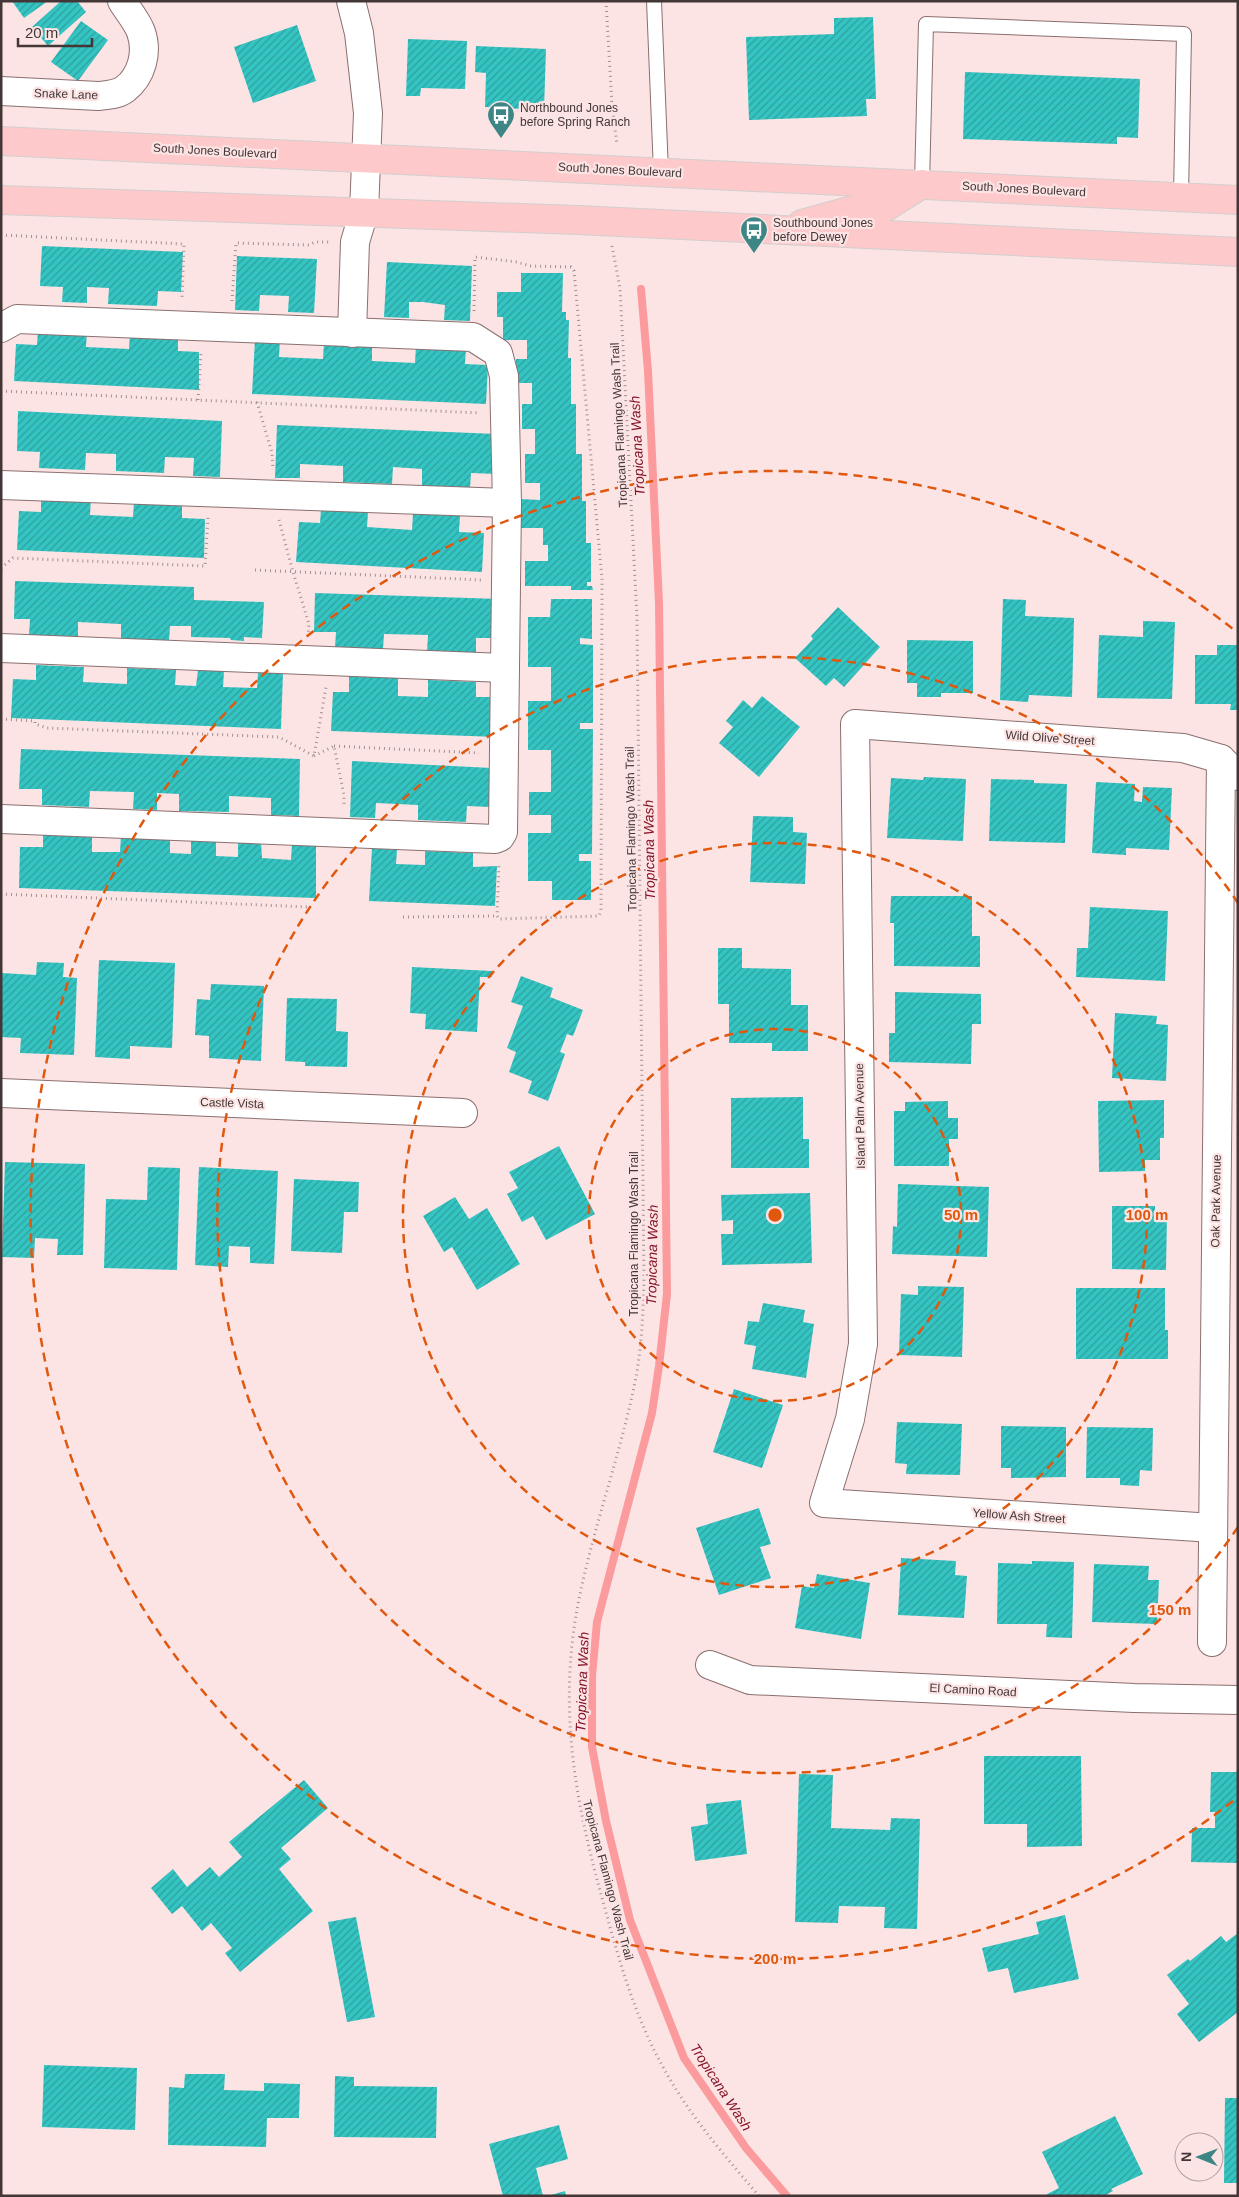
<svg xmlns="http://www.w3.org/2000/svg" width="1239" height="2197" font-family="Arial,sans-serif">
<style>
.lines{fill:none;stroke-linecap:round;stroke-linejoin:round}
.stream{stroke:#fc9b9d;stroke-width:8}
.building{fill:url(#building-hatch)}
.lane-casing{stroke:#8a6f6f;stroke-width:16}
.street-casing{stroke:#8a6f6f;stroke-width:30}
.primary-casing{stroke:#d2cfcf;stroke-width:30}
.path{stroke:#a28f8f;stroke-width:3;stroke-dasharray:1 4;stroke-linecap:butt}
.lane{stroke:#fff;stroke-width:14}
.street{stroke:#fff;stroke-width:28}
.primary{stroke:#fdc9ca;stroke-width:28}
.ring{fill:none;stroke:#e0570e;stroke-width:2.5;stroke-dasharray:9 6}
.labels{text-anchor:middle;stroke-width:4.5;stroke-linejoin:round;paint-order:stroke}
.street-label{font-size:12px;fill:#423636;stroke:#fde4e4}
.poi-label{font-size:12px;fill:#423636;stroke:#fde4e4;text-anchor:start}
.water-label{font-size:14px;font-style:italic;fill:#861428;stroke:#fde4e4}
.centre{fill:#e0570e;stroke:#fde4e4;stroke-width:2.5}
.ring-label{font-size:15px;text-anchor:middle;font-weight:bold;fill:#e0570e;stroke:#fde4e4;stroke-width:4.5;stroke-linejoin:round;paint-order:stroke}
</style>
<defs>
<pattern id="building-hatch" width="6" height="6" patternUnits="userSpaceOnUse" patternTransform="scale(1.25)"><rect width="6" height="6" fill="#34c4c2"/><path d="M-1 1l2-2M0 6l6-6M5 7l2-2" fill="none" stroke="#2ea09e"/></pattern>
</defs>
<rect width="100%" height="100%" fill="#fde4e4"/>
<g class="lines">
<!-- stream -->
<polyline class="stream" points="641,289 648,371 659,603 667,1294 659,1366 652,1413 597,1622 592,1676 592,1747 606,1821 630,1920 684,2058 746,2148 787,2196"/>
</g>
<!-- building -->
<g class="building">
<polygon points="12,1 48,1 24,18"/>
<polygon points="61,1 77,1 86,12 48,46 32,27"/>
<polygon points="873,17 876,99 866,99 867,116 749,120 746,37 834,34 834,18"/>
<polygon points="81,21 108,40 78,81 51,62"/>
<polygon points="297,25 316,81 253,103 234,47"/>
<polygon points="408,39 467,41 465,89 421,88 420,96 406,96"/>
<polygon points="476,46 546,49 544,110 485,107 486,73 475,72"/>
<polygon points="965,72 1140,79 1138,138 1117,137 1117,144 963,139"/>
<polygon points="42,246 183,252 181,292 158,291 157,306 108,304 109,288 87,287 87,303 62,302 63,287 40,286"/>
<polygon points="237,256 317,259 314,313 288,312 289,296 260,295 259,311 235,310"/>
<polygon points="387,262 472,266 470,321 444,320 445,305 423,302 409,302 409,318 384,317"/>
<polygon points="521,273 563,273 562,312 566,312 566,320 569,320 568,358 571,358 571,404 576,404 576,454 582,454 582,501 586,501 586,543 591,543 591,582 587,582 587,586 592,586 593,590 571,590 571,586 525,586 525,561 548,561 548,545 543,545 543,528 521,528 521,499 540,500 540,483 525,483 525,454 535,454 535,429 522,429 522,404 532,404 532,383 516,383 516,359 527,359 527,340 503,340 503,317 497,317 497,292 521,292"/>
<polygon points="38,330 87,332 86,347 129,349 130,333 178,336 178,351 199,352 199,390 14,381 16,344 37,345"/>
<polygon points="255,339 280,340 279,357 323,359 324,343 372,345 372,361 415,363 416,346 466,348 465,364 488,365 486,404 252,394"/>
<polygon points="18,411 222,421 220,477 193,476 194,458 165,457 164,473 116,471 116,454 86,453 85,470 39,468 40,452 17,451"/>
<polygon points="277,425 497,434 496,474 471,473 470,488 422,486 422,469 393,467 392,484 343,482 343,466 300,464 300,478 275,478"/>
<polygon points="41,496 91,498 90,515 133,517 134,502 182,504 182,518 205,519 204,558 17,550 19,511 41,512"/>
<polygon points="321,509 368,512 367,527 412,530 413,514 460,516 459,532 484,533 482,572 296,562 299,522 320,523"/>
<polygon points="15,581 194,587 194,600 264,602 262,638 244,637 244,641 231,640 230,638 191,637 191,626 170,626 169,641 121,640 121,624 78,622 78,637 29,635 30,619 14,619"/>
<polygon points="315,593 500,599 500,638 476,638 476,653 427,652 428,635 384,634 383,649 335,647 336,632 314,632"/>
<polygon points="551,599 592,599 592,639 580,638 580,644 593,645 593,723 580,723 580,729 593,729 592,854 579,854 579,861 591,861 591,900 552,900 552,881 528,881 528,833 551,833 551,815 529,815 529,792 551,792 551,750 528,750 528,701 551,701 551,667 528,667 528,617 550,617"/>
<polygon points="1003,599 1026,600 1025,616 1074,618 1072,697 1029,695 1028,702 1000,700"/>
<polygon points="838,607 880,647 844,687 834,678 826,686 795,658 813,639 811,636"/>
<polygon points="1143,621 1175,622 1172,699 1097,698 1099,635 1143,637"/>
<polygon points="907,640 973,641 973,693 941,693 941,697 917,697 917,683 907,683"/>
<polygon points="1217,645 1238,645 1238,710 1230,710 1231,704 1195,704 1195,655 1217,655"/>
<polygon points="36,665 84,667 83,682 127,684 127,668 176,670 175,685 196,686 198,670 224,671 223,687 257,688 258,673 283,673 281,729 11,718 13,679 36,680"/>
<polygon points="349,676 398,678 398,696 428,697 428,680 476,682 476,697 499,697 497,737 331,731 333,692 349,692"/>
<polygon points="762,696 800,727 759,777 719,743 733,727 726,721 743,700 752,708"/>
<polygon points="21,749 300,759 299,816 271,815 271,798 229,796 229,812 179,811 179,794 157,793 157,810 133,809 134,792 90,791 89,807 42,805 42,789 19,789"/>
<polygon points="352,761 492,768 490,807 467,806 466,822 418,820 418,805 376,803 375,818 350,817"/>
<polygon points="924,777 966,779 963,841 887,838 891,778 923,780"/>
<polygon points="991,779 1034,780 1034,783 1067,784 1065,843 989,841"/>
<polygon points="1096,782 1135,784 1134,801 1142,802 1143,787 1172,788 1169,850 1126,848 1126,855 1092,853"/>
<polygon points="753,816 793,817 793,832 807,833 805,884 750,882"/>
<polygon points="43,833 92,835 92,852 120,852 121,836 170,838 170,853 191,854 191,840 216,841 216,856 238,857 238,842 261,842 262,858 291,860 292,844 316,845 316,898 19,888 20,847 43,847"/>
<polygon points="372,848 397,850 396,864 425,865 425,851 473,853 473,867 497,866 495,906 369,901"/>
<polygon points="891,896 972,896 972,936 980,936 980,967 894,966 894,923 890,923"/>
<polygon points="1090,907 1168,911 1165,981 1076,977 1077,948 1088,948"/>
<polygon points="718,948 742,948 742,968 791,969 791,1005 808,1005 808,1051 772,1051 772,1043 729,1043 729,1004 718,1004"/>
<polygon points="99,960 175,963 172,1048 130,1046 130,1059 95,1057"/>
<polygon points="37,962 64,963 63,977 77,978 74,1055 20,1053 21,1038 1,1037 1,973 36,975"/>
<polygon points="412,967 492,971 492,977 480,977 477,1032 425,1029 426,1014 410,1013"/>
<polygon points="521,976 553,988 550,997 583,1010 573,1036 567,1034 560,1052 565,1054 548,1101 528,1093 532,1081 509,1072 516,1052 507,1048 523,1006 511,1002"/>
<polygon points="211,984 264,986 261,1061 209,1058 209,1036 195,1035 197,999 210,1000"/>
<polygon points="895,992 981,994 981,1024 972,1024 971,1064 889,1062 889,1033 895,1033"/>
<polygon points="287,998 337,999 336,1031 348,1032 347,1067 305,1066 305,1062 285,1061"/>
<polygon points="1115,1013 1157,1016 1156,1024 1168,1025 1166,1081 1112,1078"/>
<polygon points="803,1097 803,1139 809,1139 809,1168 731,1168 731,1098"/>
<polygon points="1164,1100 1164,1138 1160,1138 1160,1160 1145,1160 1145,1171 1099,1172 1098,1101"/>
<polygon points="948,1101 948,1118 958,1118 958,1139 949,1139 949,1166 894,1166 894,1111 905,1111 905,1102"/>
<polygon points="559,1146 595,1214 546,1240 533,1216 522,1222 507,1194 518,1188 509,1172"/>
<polygon points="5,1162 85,1164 83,1255 57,1255 58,1239 35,1238 34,1258 2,1257"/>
<polygon points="148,1167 180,1168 177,1270 104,1268 106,1199 147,1200"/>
<polygon points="199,1167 278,1171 274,1264 250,1263 250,1247 229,1246 228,1267 195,1265"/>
<polygon points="294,1179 359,1182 358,1212 344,1212 342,1253 291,1251"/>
<polygon points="898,1184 989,1187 987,1257 892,1254 893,1226 897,1227"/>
<polygon points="810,1193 812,1263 722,1265 721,1234 733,1234 733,1220 722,1221 721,1195"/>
<polygon points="455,1197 469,1219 487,1208 520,1264 477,1290 452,1247 444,1252 423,1216"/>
<polygon points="1112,1206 1155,1206 1155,1216 1167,1217 1166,1270 1112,1269"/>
<polygon points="918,1286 964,1287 962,1357 899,1355 901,1294 918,1295"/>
<polygon points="1076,1288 1165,1288 1165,1330 1168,1330 1168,1359 1076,1359"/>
<polygon points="763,1303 805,1310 803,1322 814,1324 806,1378 752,1369 756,1346 744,1344 748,1321 759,1322"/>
<polygon points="734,1389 783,1405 762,1468 713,1452"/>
<polygon points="897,1422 962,1424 960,1475 906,1474 907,1464 895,1463"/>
<polygon points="1001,1426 1066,1427 1066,1477 1011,1478 1011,1468 1001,1468"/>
<polygon points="1087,1427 1153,1428 1152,1471 1140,1470 1139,1486 1120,1485 1120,1478 1086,1478"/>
<polygon points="759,1508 771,1544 760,1547 771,1578 719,1595 696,1528"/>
<polygon points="901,1558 956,1561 955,1575 967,1576 964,1618 898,1615"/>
<polygon points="1032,1561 1074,1562 1072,1638 1046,1637 1047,1624 997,1624 998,1563 1032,1564"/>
<polygon points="1094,1564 1149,1566 1148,1580 1159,1580 1157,1624 1092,1622"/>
<polygon points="817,1574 870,1583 861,1639 795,1628 802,1586 814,1588"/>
<polygon points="984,1756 1081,1756 1082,1846 1027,1847 1027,1824 984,1824"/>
<polygon points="1211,1772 1238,1772 1238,1863 1191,1862 1192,1828 1215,1828 1215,1812 1210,1812"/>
<polygon points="799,1774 833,1775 831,1828 890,1830 891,1818 920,1819 917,1929 884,1928 885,1907 839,1906 838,1923 795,1922"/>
<polygon points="304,1780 328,1808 281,1848 291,1859 279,1869 313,1911 240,1972 225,1953 232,1948 211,1923 202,1931 182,1906 172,1914 151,1888 173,1869 187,1887 210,1867 219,1877 242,1857 229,1842"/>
<polygon points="741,1800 747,1854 695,1861 691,1827 708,1824 706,1804"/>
<polygon points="1065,1915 1079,1979 1014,1993 1008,1968 988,1972 982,1948 1039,1934 1036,1922"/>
<polygon points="356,1917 375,2017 347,2022 328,1922"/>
<polygon points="1238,1933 1238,2012 1199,2042 1177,2014 1189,2004 1167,1975 1188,1959 1190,1961 1221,1936 1226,1942"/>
<polygon points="44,2065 137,2068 135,2130 42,2127"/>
<polygon points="185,2074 225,2074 224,2090 264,2091 264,2083 300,2084 299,2118 267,2118 266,2147 168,2145 169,2087 184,2088"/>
<polygon points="335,2076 354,2077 354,2086 437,2087 436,2138 334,2137"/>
<polygon points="1225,2098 1238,2098 1238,2183 1224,2183"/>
<polygon points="1115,2116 1143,2174 1111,2189 1113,2191 1104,2196 1048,2196 1047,2194 1059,2188 1042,2152"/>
<polygon points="559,2125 568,2159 536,2168 543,2196 503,2196 489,2144"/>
<polygon points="565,2191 566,2196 551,2196 551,2195"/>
</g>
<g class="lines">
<!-- lane casing -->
<g class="lane-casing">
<g id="lane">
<polyline points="654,1 661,172"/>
<polyline points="922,184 926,24 1184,34 1181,197"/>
</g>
</g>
<!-- street casing -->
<g class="street-casing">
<g id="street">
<polyline points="351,1 359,33 368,113 364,212 355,242 352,333"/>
<path d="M1,91L98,96C107,95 117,95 125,89C142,76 148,52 141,32C137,21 128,11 122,1"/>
<polyline points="1,328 17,319 473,337 498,353 504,376 507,503 503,832 500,837 495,839 1,819"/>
<polyline points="1,485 507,503"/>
<polyline points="1,648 504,668"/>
<polyline points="1,1093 463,1113"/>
<polyline points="1213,1528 824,1503 850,1419 863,1344 855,724 1183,748 1221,759 1238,776"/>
<polyline points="1212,1642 1221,759"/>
<polyline points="710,1665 750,1680 1134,1698 1238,1700"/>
</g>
</g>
<!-- primary casing -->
<g class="primary-casing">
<g id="primary">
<polyline points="1,141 1238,200"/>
<polyline points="1,200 578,220 1238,252"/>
<polyline points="802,224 856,209 884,208 922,184"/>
</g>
</g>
<!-- path -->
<g class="path">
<polyline points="606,1 612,105 617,145"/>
<polyline points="1,235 184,244 182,300"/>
<path d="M612,246L620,288L637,618L644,1280C643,1312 642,1345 636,1377C621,1454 593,1527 578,1604C557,1715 577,1810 607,1916C621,1968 637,2020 663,2067C689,2115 724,2155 759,2196"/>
<polyline points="232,301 236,243 309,245 315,242 329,242"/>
<polyline points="474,311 475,257 517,262 530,266 571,267 574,271 602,579 601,911 599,916 499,919 497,916 499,863"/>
<polyline points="1,391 480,413"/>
<polyline points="198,400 201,353"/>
<polyline points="257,402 272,453 273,470"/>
<polyline points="279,520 293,572 309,624 308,635"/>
<polyline points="1,568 13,558 205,566 208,517"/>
<polyline points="255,570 482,580"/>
<polyline points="1,719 35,721 35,724 47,728 279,737 314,756 326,687"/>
<polyline points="334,746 479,753"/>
<polyline points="314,756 334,746 344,795 344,807"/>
<polyline points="1,894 309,907"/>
<polyline points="403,917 497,916"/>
</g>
<!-- lane -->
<use href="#lane" class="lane"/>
<!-- street -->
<use href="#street" class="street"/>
<!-- primary -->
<use href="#primary" class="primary"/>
</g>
<!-- distance rings -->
<g class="ring">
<circle cx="775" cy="1215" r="186"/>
<circle cx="775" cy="1215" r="372"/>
<path d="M1238 1527A558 558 0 1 1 1238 903"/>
<path d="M1233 1801A744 744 0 1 1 1233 629"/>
</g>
<!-- icons -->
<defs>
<g id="bus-pin" transform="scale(1.4375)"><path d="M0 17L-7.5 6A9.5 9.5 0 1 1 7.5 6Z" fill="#3e8685" stroke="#fde4e4"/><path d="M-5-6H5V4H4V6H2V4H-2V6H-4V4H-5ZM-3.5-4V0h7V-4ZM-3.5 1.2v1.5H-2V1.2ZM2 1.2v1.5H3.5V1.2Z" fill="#fff"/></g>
</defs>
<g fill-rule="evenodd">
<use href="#bus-pin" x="501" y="115"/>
<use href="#bus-pin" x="754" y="230"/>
</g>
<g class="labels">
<!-- street labels -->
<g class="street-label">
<text transform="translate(66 94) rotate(2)" y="4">Snake Lane</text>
<text transform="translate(215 151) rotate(3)" y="4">South Jones Boulevard</text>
<text transform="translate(620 170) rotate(3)" y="4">South Jones Boulevard</text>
<text transform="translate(1024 189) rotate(3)" y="4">South Jones Boulevard</text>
<text transform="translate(619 425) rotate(-93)" y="4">Tropicana Flamingo Wash Trail</text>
<text transform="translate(1050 738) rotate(4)" y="4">Wild Olive Street</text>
<text transform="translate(631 829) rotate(-91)" y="4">Tropicana Flamingo Wash Trail</text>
<text transform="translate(232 1103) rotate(2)" y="4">Castle Vista</text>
<text transform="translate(860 1116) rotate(-91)" y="4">Island Palm Avenue</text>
<text transform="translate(1216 1201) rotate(-89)" y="4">Oak Park Avenue</text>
<text transform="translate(634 1234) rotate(-90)" y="4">Tropicana Flamingo Wash Trail</text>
<text transform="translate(1019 1516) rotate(4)" y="4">Yellow Ash Street</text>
<text transform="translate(973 1690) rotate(3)" y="4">El Camino Road</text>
<text transform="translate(608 1880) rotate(75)" y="4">Tropicana Flamingo Wash Trail</text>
</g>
<!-- poi labels -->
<g class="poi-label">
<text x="520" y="112">Northbound Jones<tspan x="520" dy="14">before Spring Ranch</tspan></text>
<text x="773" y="227">Southbound Jones<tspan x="773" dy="14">before Dewey</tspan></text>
</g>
<!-- water labels -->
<g class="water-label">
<text transform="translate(637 446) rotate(-93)" y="5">Tropicana Wash</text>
<text transform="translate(649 850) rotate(-91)" y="5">Tropicana Wash</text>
<text transform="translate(652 1255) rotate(-89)" y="5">Tropicana Wash</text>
<text transform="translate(582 1682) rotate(-88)" y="5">Tropicana Wash</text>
<text transform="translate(721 2087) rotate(57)" y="5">Tropicana Wash</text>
</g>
</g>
<circle cx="775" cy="1215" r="8" class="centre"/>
<g class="ring-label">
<text x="961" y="1220">50 m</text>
<text x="1147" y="1220">100 m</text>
<text x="1170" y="1615">150 m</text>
<text x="775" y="1964">200 m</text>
</g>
<!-- border -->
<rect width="1239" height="2197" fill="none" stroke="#423636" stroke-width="5"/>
<!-- north arrow -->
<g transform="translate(1199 2157) rotate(271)"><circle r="24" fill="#fde4e4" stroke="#b29e9e"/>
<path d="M0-4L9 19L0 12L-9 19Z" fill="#3e8685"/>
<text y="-8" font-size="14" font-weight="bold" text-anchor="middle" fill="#423636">N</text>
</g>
<!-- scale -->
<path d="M18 38v8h74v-8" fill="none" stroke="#423636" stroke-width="2.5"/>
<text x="25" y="38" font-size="15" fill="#423636" stroke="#fde4e4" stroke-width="4" paint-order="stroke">20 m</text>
</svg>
